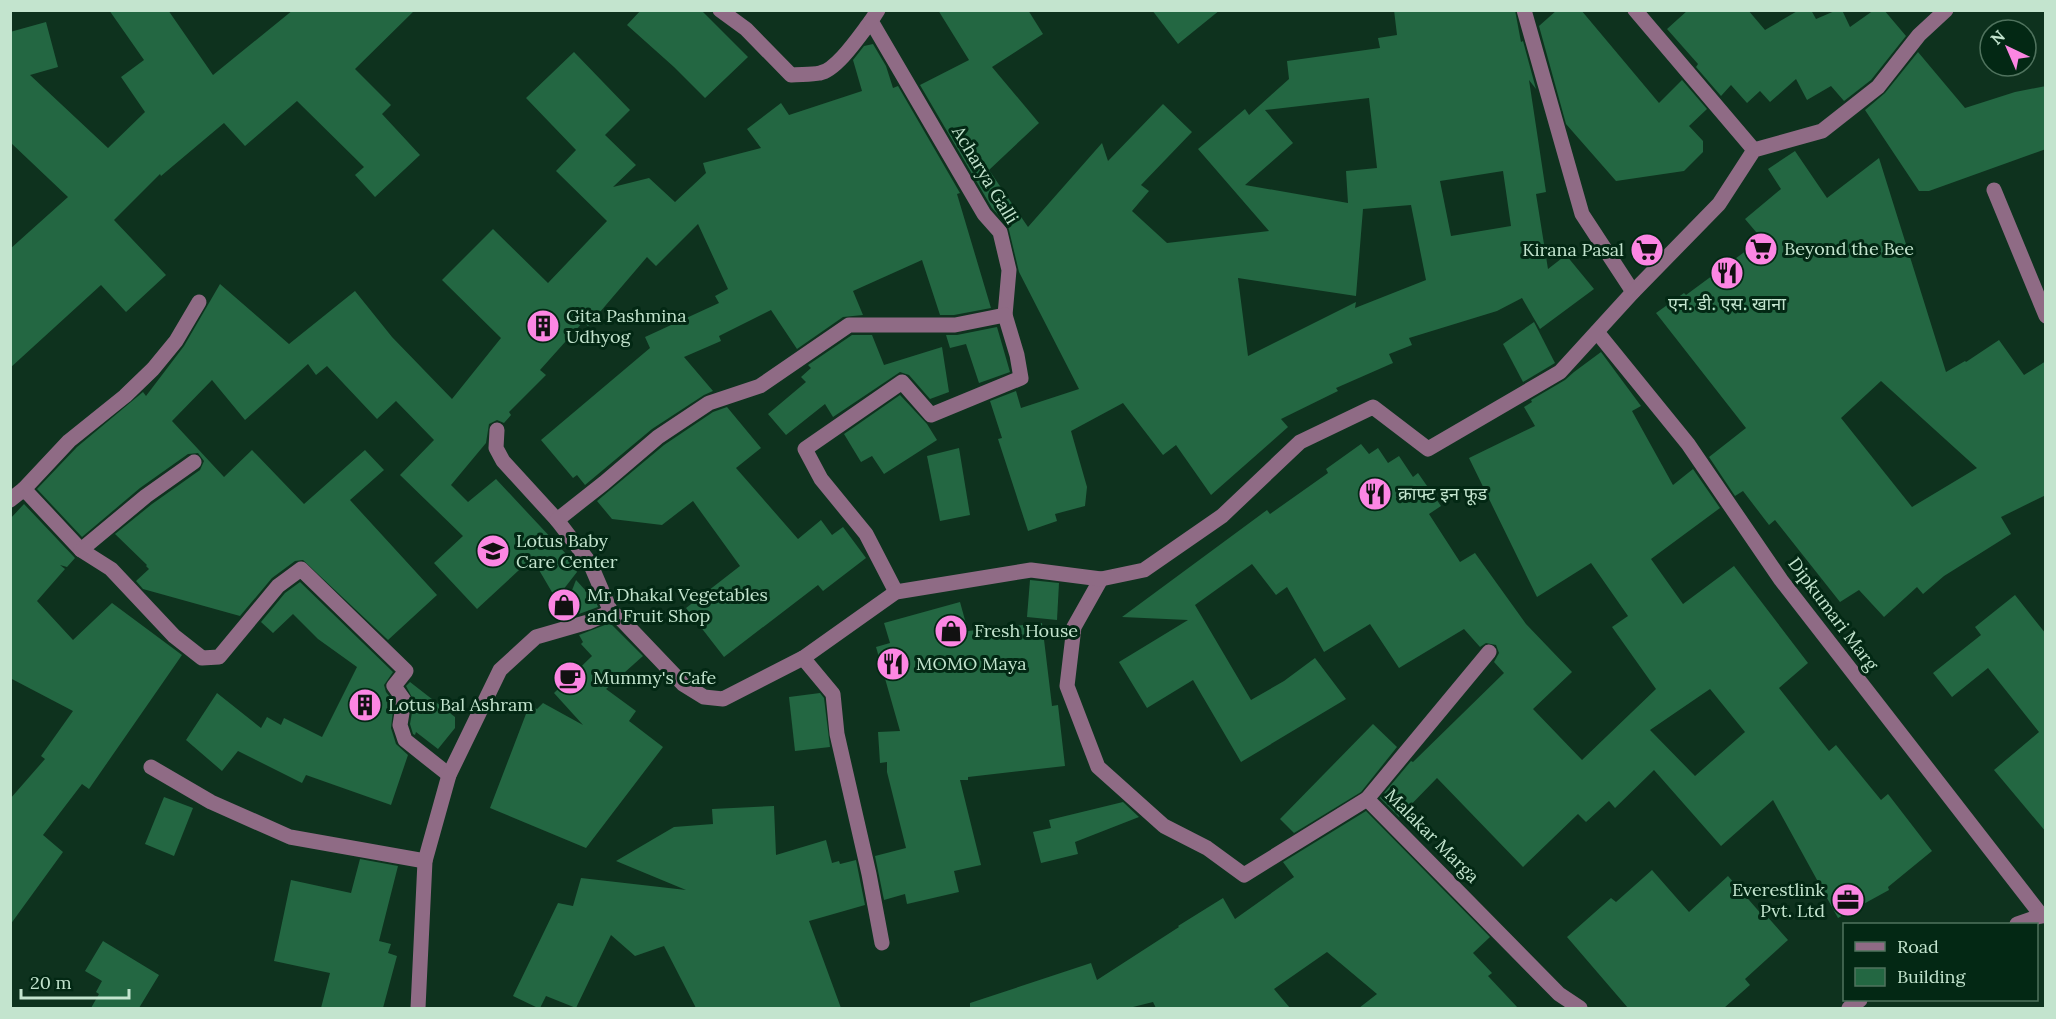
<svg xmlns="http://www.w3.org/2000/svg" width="2056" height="1019" font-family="Lora,'Noto Sans Devanagari',serif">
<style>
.building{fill:#236742;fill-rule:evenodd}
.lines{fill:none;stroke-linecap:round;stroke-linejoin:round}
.minor{stroke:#8f6b85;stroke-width:15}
.labels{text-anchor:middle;stroke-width:6;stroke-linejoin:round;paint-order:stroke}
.street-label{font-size:18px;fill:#c3e4ce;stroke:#032814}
.poi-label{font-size:18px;fill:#c3e4ce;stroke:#032814;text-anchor:start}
</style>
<rect width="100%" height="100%" fill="#0e321e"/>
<!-- building -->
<g class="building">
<polygon points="109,10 168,10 213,75 293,10 415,10 355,69 391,105 382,114 420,155 375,197 355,175 364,167 297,101 245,146 224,123 161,176 160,174 114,220 166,275 126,312 101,285 10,368 10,249 68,197 10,142 10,32 46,22 58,67 30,75 108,148 145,112 121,77 144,60"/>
<polygon points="641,10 701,10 748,57 705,98 674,67 627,25"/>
<path d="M938,10H1028L1043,34L992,67L1039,123L989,170L1028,227L1102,143L1108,161L1163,104L1192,132L1141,185L1149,191L1132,211L1167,243L1269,231L1198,149L1245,109L1249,115L1289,79L1287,61L1380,48L1378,38L1397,35L1394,10H1515L1521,42L1523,41L1536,89L1529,80L1546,192L1536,194L1548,269L1566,255L1594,289L1540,329L1522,298L1497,311L1409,338L1412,345L1389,354L1393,363L1336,388L1338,391L1281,419L1288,427L1211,495L1176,445L1163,455L1123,403L1071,431L1087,487L1085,506L1055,514L1057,521L1028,531L998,439L1002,438L990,401L1016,391L1021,408L1079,389L1019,272L1008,226L992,208L920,85L969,60ZM1369,98L1377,168L1346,171L1348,203L1245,185L1293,143L1265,110ZM1503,171L1511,226L1451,236L1440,181ZM1411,205L1426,280L1355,308L1356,302L1248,356L1238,278L1356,296L1363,209Z"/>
<polygon points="1152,10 1220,10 1178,44"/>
<polygon points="1557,10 1581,10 1659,103 1682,80 1707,109 1689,126 1703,141 1703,152 1684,171 1616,181 1566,124 1539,26"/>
<polygon points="1688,10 1748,10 1765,30 1799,10 1811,10 1816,19 1837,10 1842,10 1850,27 1874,10 1884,10 1906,36 1871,80 1844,101 1831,86 1807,100 1796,79 1770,102 1760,91 1747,103 1731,85 1721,96 1696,67 1698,64 1667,29"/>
<polygon points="873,44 886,66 893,88 898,86 960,193 957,194 991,308 954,315 940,315 922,260 853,291 863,315 843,317 797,349 771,310 719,336 721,341 684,357 713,391 704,395 652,429 585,485 577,475 573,478 541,440 650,348 645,337 719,303 715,296 728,289 698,224 656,266 647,257 588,326 583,322 540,370 546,375 509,412 511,415 504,423 497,420 489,424 486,443 451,485 468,502 496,479 568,556 577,572 556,599 532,558 477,609 434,563 463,536 400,475 434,440 396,401 377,419 327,366 316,375 308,364 245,420 212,380 172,421 224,477 252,450 304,504 365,450 384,470 350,500 437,595 388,640 303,560 295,561 272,578 240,616 143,589 136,581 149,569 146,566 147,565 115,534 152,504 200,470 204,461 198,453 188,454 140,488 82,537 37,489 77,447 143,392 146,396 184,346 220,284 289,344 355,291 392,337 452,399 501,338 442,280 493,229 548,283 607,221 556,171 576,150 526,98 574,52 630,110 605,135 636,165 613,187 649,178 675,202 706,173 703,163 761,148 747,129 781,103 789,115 862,91 853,60 864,46"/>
<polygon points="1918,52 1965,108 2015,92 2046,86 2046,149 1929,191 1919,191 1865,110 1885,93"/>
<path d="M1795,151L1827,198L1879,158L1946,372L1965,361L1966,362L1999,340L2024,375L2046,361V495L2001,517L2011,534L1944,576L1923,594L1917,587L1884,617L1859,590L1840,602L1775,520L1769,525L1743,491L1735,496L1709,457L1746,428L1656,313L1684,293L1686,295L1762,239L1745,219L1781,189L1768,169ZM1881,381L1977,468L1912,507L1841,418Z"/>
<polygon points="1534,322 1555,363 1523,382 1503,344"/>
<polygon points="997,327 1010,372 979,383 966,344 950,348 946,335 957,335"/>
<polygon points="852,335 872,335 884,365 942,347 949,392 930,399 909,375 900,372 833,417 825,404 786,435 768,414 806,382 801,377 811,368 808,365"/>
<path d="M1601,352L1641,406L1632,411L1673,485L1693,469L1720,508L1651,559L1683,604L1734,566L1808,663L1779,688L1829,751L1836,745L1881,800L1888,794L1932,851L1888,887L1889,890L1838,918L1773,800L1721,846L1654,770L1615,808L1609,801L1586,822L1578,814L1523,867L1437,778L1399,817L1380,798L1411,761L1413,762L1504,673L1494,662L1499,653L1496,645L1486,643L1480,647L1464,629L1399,668L1370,624L1324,652L1287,587L1276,595L1252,564L1195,605L1251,700L1284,681L1315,658L1346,699L1241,762L1193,680L1147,708L1119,662L1188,620L1122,617L1267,510L1270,514L1328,473L1326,469L1361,444L1369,454L1378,448L1388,463L1399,456L1413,477L1418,473L1441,506L1429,514L1460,562L1475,553L1526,624L1572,672L1533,709L1582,760L1656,689L1612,627L1628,616L1591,563L1537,597L1469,458L1535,426L1524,407L1532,402L1531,400L1565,380L1574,372ZM1710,689L1745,732L1695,776L1650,730Z"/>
<polygon points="900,395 927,424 937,440 884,474 872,456 861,462 844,434"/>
<polygon points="727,407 761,448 736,468 798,539 821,520 832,535 843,527 866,558 823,591 818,585 724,657 686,608 740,566 693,501 662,525 612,519 597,501 664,445 713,412"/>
<polygon points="959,448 970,515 940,521 927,456"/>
<polygon points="24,504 75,558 67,567 60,565 65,569 37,601 73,640 112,603 182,655 89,789 82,784 43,835 63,852 10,925 10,799 45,759 41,756 73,711 10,678 10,519"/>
<polygon points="576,580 596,602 598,607 568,618 564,611"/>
<polygon points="1030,580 1059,583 1057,620 1027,617"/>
<polygon points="300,582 393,672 384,685 386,692 394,702 391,728 396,744 408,755 391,805 306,775 302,783 238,751 222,771 186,740 217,693 261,728 267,717 281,725 284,718 322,737 357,667 318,639 293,614 273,633 261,622 285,593"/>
<polygon points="2015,595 2046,634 2046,832 1994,770 2039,732 1988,668 1952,697 1933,673 1981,635 1975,627"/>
<polygon points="960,602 968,631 1042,623 1052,706 1058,705 1065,766 968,777 968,780 960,780 981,865 954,871 959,892 907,904 905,894 884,900 875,856 906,848 887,772 887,762 880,763 878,732 900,731 876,647 890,643 884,623"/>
<polygon points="610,623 643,656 606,689 636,711 629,721 663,747 586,848 490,808 529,706 537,709 543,703 583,725 554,693 592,656 581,644 583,642 579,635"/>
<polygon points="410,682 455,717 455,728 438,749 416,732 415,735 413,734 410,724 414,701 406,686"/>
<polygon points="820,693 824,698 830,747 795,751 789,697"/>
<polygon points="1373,724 1397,747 1361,792 1294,833 1280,819"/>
<polygon points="164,797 193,808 174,856 145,844"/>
<polygon points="1123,802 1139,817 1075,842 1078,854 1041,863 1033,832 1051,828 1049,820"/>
<polygon points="774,806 776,855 826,840 832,863 839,861 840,864 856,860 865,905 809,921 841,1008 696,1008 664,946 635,956 611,935 576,1008 546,996 540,1008 538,1008 513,996 558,903 573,906 581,878 686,890 616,861 674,827 713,824 712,809"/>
<polygon points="1366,811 1490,937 1473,953 1492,973 1488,976 1518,1008 1359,1008 1377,994 1327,952 1274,989 1290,1008 1156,1008 1153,1002 1129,1008 970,1008 970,1003 1091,963 1097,980 1179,927 1178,926 1223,898 1235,919 1294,877 1283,862"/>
<polygon points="360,859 398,866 379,941 391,944 388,953 397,956 383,1008 321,1008 330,973 274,961 291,880 351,893"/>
<polygon points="1652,870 1689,912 1728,876 1763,916 1765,914 1788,940 1745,979 1750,985 1724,1008 1628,1008 1567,937 1611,898 1616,902"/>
<polygon points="103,941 159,975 139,1008 91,1008 99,994 96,992 102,981 85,971"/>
</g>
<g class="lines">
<!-- minor -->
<g class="minor">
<path d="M720,10L746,29L791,75C800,74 811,75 820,73C837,70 860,35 871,21"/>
<polyline points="878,10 871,21 984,214 1000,232 1009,270 1005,315 1017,355 1021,378 931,415 902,382 805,449 821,479 866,534 896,592"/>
<polyline points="1524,10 1582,214 1633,292"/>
<polyline points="1635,10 1754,150"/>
<polyline points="1994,190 2046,316"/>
<polyline points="1597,332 1688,444 1781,580 2042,916"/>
<polyline points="497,430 496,448 503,461 557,520 590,563 611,612"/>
<polyline points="24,489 69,441 125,396 153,369 176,341 199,302"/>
<polyline points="10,500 24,489 81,550 111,569 174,636 202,658 219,657 278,586 301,569 406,671 394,686 404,700 400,725 405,740 449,775"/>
<polyline points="557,520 604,483 658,437 709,403 760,386 849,325 955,325 1005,315"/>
<polyline points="81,550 146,496 194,462"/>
<polyline points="1101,579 1074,627 1067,686 1098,767 1164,826 1207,848 1244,875 1367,799"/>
<polyline points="1489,652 1367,799 1559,994 1580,1008"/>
<polyline points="803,658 833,694 837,734 869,874 882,943"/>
<polyline points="151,767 211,802 290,837 425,861"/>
<polyline points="2017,924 2046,914"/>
<polyline points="418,1008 425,861 449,775 500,670 536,637 588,622 611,612 621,619 683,684 704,697 723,699 803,658 896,592 1031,570 1101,579 1144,570 1222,516 1300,442 1373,407 1428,449 1560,372 1633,292 1719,204 1754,150 1822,131 1878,87 1919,35 1946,10"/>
<polyline points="1849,1008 1860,1000"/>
</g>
</g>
<!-- icons -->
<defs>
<g id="supermarket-disc" transform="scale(1.725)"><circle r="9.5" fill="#fc86e3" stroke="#032814"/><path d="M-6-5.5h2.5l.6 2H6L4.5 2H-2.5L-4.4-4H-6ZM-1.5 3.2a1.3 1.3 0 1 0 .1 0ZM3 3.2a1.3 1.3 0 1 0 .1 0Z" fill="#111"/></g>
<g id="restaurant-disc" transform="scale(1.725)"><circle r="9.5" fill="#fc86e3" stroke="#032814"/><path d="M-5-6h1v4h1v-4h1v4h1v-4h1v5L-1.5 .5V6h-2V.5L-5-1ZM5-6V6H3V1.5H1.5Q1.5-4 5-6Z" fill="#111"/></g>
<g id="building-disc" transform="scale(1.725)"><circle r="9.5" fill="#fc86e3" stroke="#032814"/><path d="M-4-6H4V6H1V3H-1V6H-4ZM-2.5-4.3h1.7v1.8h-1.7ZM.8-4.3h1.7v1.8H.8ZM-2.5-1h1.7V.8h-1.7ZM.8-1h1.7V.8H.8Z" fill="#111"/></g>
<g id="school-disc" transform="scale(1.725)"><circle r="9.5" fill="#fc86e3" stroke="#032814"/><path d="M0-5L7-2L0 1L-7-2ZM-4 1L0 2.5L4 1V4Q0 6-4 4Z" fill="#111"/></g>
<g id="shop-disc" transform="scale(1.725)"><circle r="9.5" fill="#fc86e3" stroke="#032814"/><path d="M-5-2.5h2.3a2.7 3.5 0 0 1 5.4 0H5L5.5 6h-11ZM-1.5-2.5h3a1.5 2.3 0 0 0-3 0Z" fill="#111"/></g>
<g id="cafe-disc" transform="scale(1.725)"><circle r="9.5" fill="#fc86e3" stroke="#032814"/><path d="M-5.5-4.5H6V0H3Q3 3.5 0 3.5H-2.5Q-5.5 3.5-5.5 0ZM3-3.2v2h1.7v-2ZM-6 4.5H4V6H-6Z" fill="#111"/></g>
<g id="office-disc" transform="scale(1.725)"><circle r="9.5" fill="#fc86e3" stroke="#032814"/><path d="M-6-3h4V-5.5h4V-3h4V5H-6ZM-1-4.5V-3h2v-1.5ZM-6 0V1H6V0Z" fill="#111"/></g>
</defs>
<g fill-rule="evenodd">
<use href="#supermarket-disc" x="1761" y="249"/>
<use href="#supermarket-disc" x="1647" y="250"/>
<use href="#restaurant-disc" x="1727" y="273"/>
<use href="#building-disc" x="543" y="326"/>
<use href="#restaurant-disc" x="1375" y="494"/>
<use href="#school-disc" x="493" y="551"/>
<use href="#shop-disc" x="564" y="605"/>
<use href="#shop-disc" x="951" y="631"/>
<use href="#restaurant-disc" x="893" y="664"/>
<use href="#cafe-disc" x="570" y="678"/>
<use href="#building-disc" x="365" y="705"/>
<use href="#office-disc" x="1848" y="900"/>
</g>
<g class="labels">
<!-- street labels -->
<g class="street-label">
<text transform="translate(985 175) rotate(59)" y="6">Acharya Galli</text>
<text transform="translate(1833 614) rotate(53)" y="6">Dipkumari Marg</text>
<text transform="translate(1432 836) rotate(45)" y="6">Malakar Marga</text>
</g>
<!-- poi labels -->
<g class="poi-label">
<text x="1784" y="255">Beyond the Bee</text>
<text x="1624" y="256" text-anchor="end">Kirana Pasal</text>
<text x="1727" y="310" text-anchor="middle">एन. डी. एस. खाना</text>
<text x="566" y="322">Gita Pashmina<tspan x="566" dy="21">Udhyog</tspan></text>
<text x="1398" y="500">क्राफ्ट इन फूड</text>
<text x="516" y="547">Lotus Baby<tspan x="516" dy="21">Care Center</tspan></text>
<text x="587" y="601">Mr Dhakal Vegetables<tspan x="587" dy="21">and Fruit Shop</tspan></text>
<text x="974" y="637">Fresh House</text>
<text x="916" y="670">MOMO Maya</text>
<text x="593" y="684">Mummy's Cafe</text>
<text x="388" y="711">Lotus Bal Ashram</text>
<text x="1825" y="896" text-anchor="end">Everestlink<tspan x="1825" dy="21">Pvt. Ltd</tspan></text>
</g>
</g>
<!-- border -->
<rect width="2056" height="1019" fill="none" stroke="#c3e4ce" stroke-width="24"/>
<!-- legend -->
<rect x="1843" y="923" width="195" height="78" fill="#032814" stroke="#50735e" stroke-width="1.5"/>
<rect x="1855" y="942" width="30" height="9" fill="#8f6b85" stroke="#50735e" stroke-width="1.5"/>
<text x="1897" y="953" font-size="18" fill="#c3e4ce">Road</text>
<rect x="1855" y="968" width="30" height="18" fill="#236742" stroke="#50735e" stroke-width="1.5"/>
<text x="1897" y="983" font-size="18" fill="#c3e4ce">Building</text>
<!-- north arrow -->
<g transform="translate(2008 48) rotate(316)"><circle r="28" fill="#032814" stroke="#50735e" stroke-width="1.5"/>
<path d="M0-4.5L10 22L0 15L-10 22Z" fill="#fc86e3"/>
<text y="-9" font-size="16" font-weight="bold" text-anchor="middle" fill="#c3e4ce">N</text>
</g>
<!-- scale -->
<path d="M21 989v9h108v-9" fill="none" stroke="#c3e4ce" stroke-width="3"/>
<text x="30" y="989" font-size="18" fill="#c3e4ce" stroke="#032814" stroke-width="4.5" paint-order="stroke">20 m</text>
</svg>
